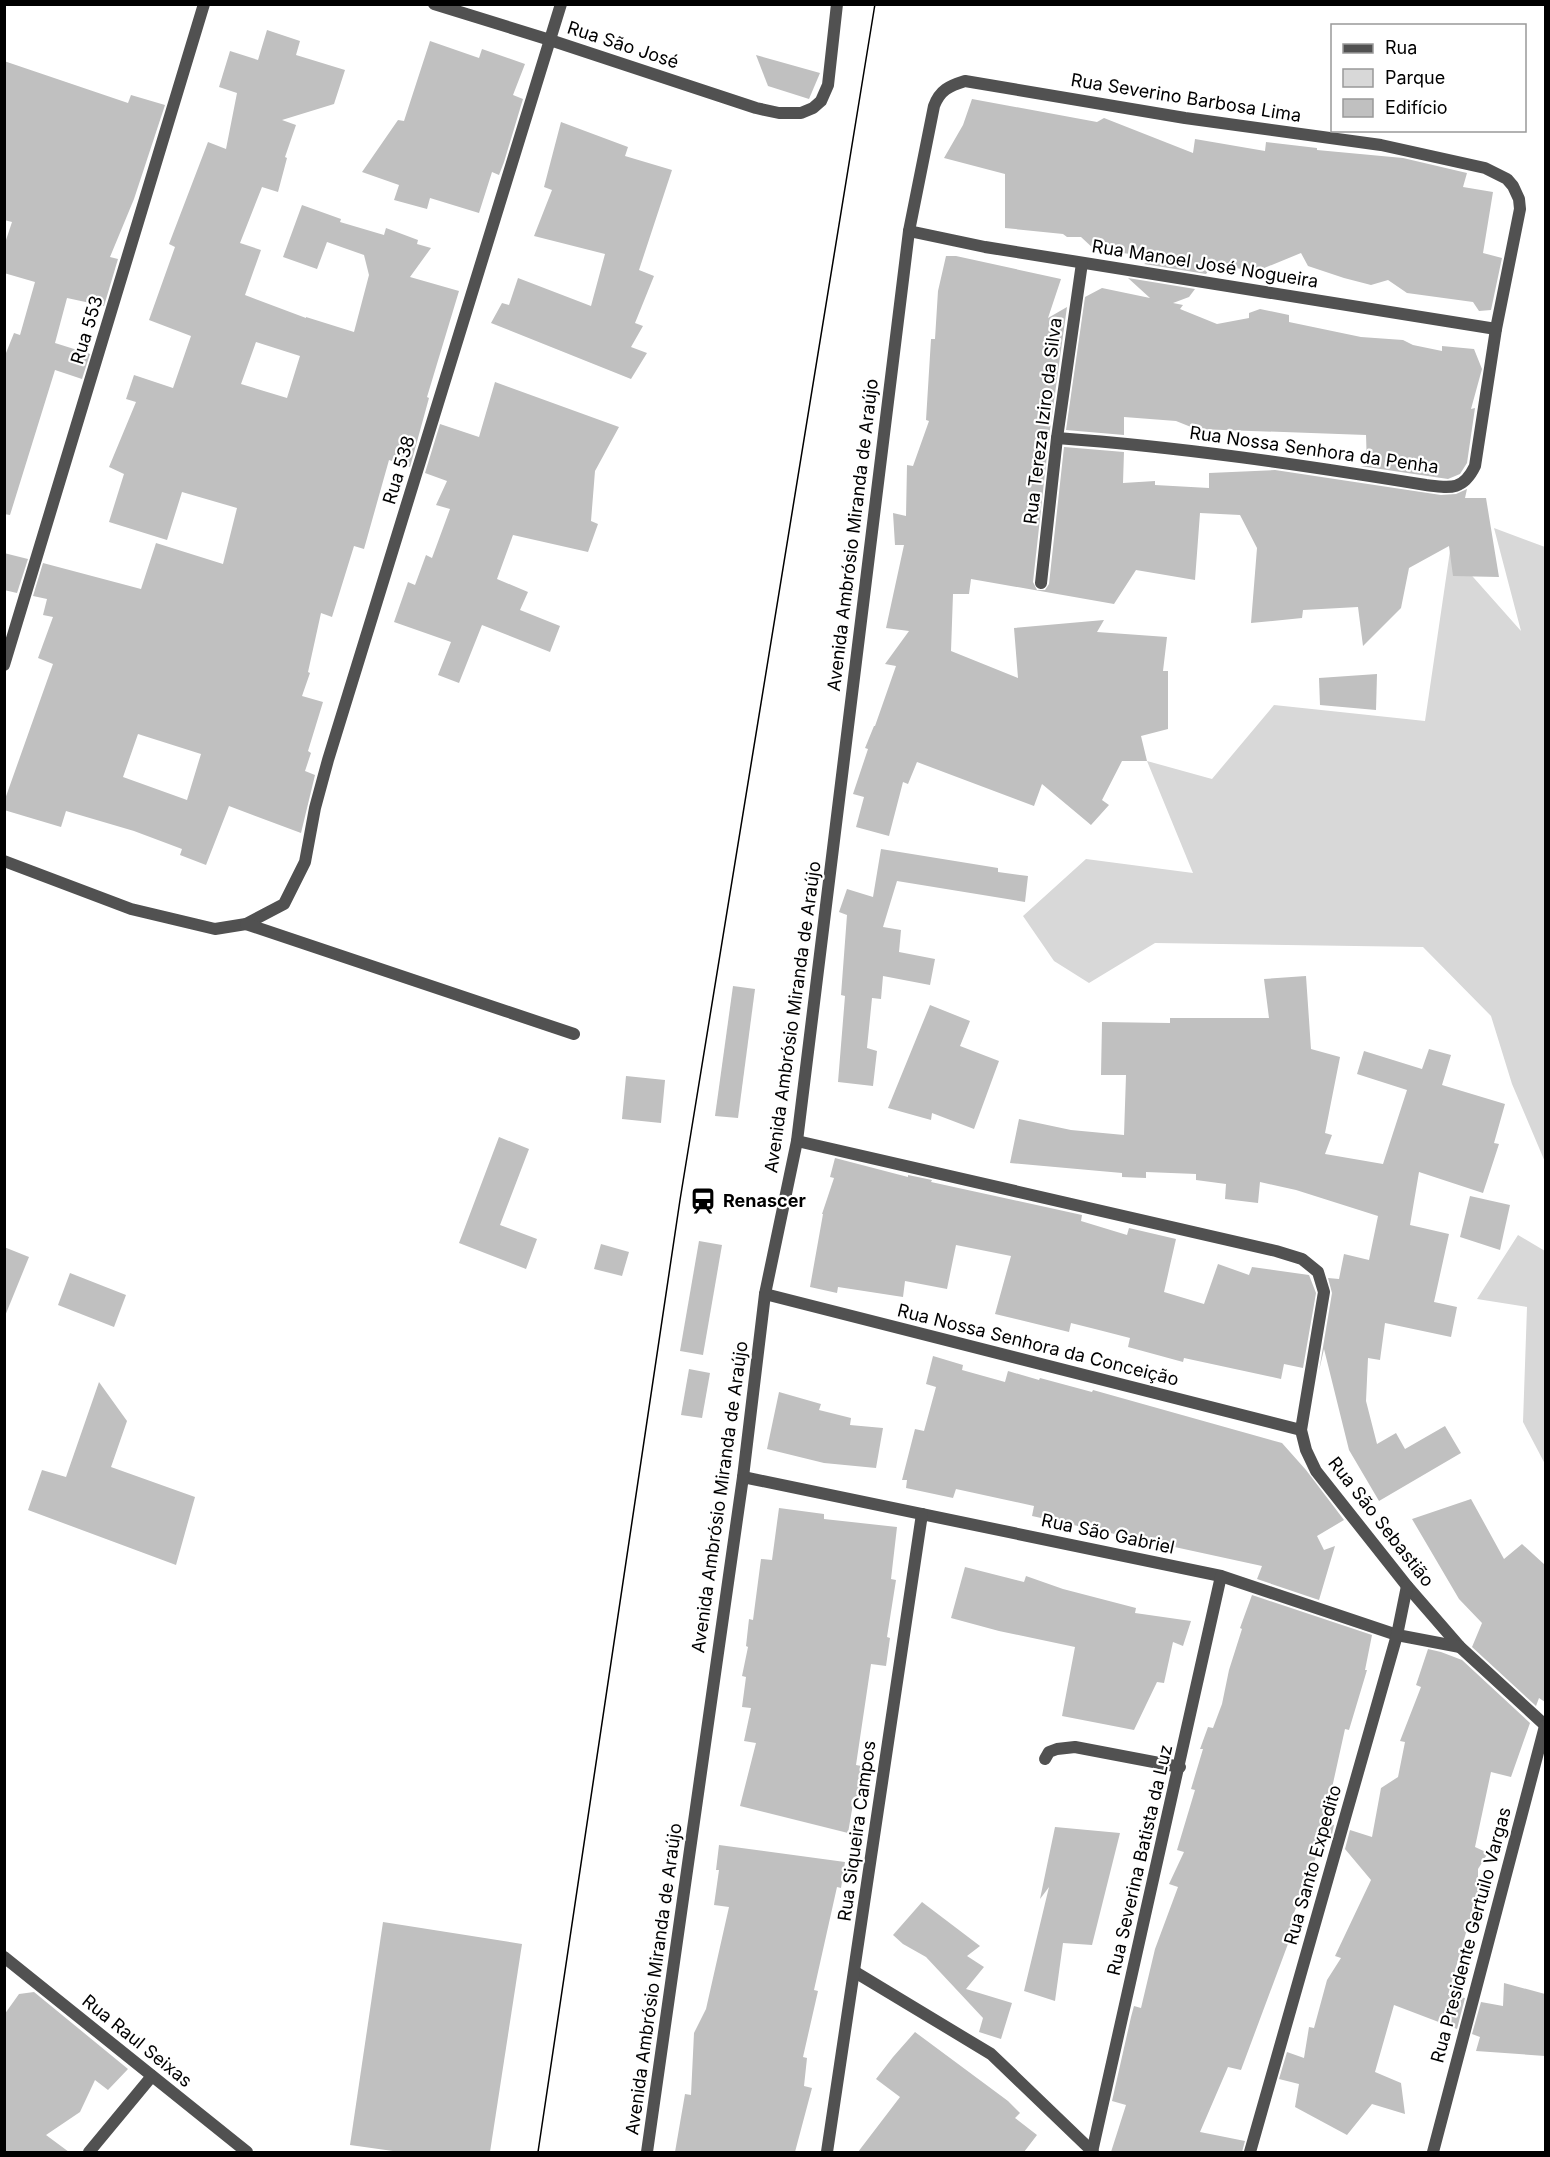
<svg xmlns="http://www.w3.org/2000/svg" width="1550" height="2157" font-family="Inter,sans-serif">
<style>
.green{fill:#d8d8d8}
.building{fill:#c0c0c0;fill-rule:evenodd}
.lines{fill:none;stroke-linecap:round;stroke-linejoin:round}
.service{stroke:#515151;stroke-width:12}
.minor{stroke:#515151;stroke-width:12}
.tram{stroke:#000;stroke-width:1.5}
.labels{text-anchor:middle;stroke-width:4.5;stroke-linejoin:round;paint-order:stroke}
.street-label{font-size:18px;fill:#000;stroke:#fff}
.poi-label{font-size:18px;font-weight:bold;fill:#000;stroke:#fff;text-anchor:start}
</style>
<rect width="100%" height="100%" fill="#fff"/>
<!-- green -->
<g class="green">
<polygon points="1494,528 1545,547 1545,1162 1512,1084 1491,1016 1423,947 1155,943 1089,983 1054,961 1023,916 1086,859 1193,873 1147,761 1212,779 1274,705 1425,721 1450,551 1521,631"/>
<polygon points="1518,1235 1545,1251 1545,1464 1523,1422 1527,1307 1477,1299"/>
</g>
<!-- building -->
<g class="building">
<path d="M267,30L300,41L296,55L345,70L334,104L282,120L296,125L285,157L287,158L278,192L262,187L240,243L261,250L245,295L306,318V317L354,332L369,275L364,255L327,242L317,269L283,257L302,205L341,219L340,222L384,235L386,228L418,240L417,244L431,248L410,277L459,291L427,397L429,398L410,467L389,460L364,549L354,546L332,617L321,613L308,672L310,673L302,696L323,702L308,751L311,753L305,771L315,775L301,833L229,806L206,865L180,855L182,849L134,831L66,811L61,827L4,810V802L53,664L38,658L53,617L43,615L47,599L33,596L43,563L141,589L156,543L223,564L237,508L182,492L167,540L109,522L124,474L109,467L136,402L126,399L134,375L173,388L191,336L149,320L175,247L169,244L208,142L226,149L237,93L219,87L230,51L258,60ZM256,342L300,356L287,398L241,384ZM138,734L201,754L187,800L123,777Z"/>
<polygon points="430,41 479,58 482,49 525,64 513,95 523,99 504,162 499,175 492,172 479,213 430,198 427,209 394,200 399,185 362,172 398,120 404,121"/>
<polygon points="756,55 820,73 809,99 768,86"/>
<polygon points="4,61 128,103 131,95 165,105 134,199 110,257 118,259 104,306 67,298 55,343 90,354 82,379 55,370 10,515 4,514 4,358 14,333 20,335 35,282 4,273 4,246 12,222 4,220"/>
<polygon points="972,99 1097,122 1104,118 1193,153 1195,139 1265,151 1266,142 1317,148 1317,150 1403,158 1467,173 1463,187 1493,192 1483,253 1502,258 1491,310 1479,311 1473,302 1407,293 1388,280 1371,285 1344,278 1308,266 1301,253 1257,271 1213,265 1206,274 1144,264 1158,257 1095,250 1081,237 1067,237 1063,234 1005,228 1005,174 944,158 963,125"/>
<polygon points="561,122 628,147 625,156 672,170 639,270 654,276 635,323 643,326 631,347 647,353 631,379 491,323 502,303 509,305 518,278 591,306 605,254 534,236 552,190 544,187"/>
<polygon points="946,256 956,256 1061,279 1048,318 1067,307 1049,437 1033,582 1037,590 1045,590 1049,584 1064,447 1124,452 1123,483 1155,481 1155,485 1209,488 1209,473 1275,470 1441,495 1456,494 1467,489 1465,498 1486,498 1499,577 1453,576 1449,546 1409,568 1401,608 1363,646 1358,607 1303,610 1302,618 1251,623 1257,548 1240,515 1200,513 1195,580 1136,570 1114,604 971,579 969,594 953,594 951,651 1018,678 1014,628 1104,620 1097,632 1167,637 1163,671 1168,671 1168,729 1141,736 1147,761 1122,761 1102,800 1109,805 1091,825 1042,784 1034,806 917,762 908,784 903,782 889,836 856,827 864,797 853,794 868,749 865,748 874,726 875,726 896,666 885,664 909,631 886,628 904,545 895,545 893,513 906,516 907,465 913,466 929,421 926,420 931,339 935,339 938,291"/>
<polygon points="1128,278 1195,289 1189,297 1173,303 1183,305 1180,309 1217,324 1249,318 1249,313 1260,309 1289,315 1289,322 1361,337 1403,340 1413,345 1442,351 1442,346 1474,349 1482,369 1471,409 1475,408 1467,463 1460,474 1448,479 1360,466 1367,466 1366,435 1196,429 1176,421 1124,417 1124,435 1066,430 1085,297 1102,288 1150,298"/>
<polygon points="495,382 619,427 595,471 591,521 598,524 588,552 513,535 497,579 528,592 520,610 560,626 550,652 482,625 459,683 438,675 451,642 394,622 408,582 415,585 426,555 432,558 450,509 436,505 447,481 425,473 440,424 479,437"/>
<polygon points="4,553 28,559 17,593 4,590"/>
<polygon points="1377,674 1376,710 1320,705 1319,678"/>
<polygon points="881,849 998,868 998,872 1028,876 1025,902 897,881 883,927 901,930 899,952 935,959 930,985 883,976 881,999 872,998 867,1048 877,1051 873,1086 838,1082 845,996 841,995 847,915 839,912 847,889 873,897"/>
<polygon points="1306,976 1311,1049 1340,1057 1325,1133 1332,1135 1325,1154 1383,1164 1407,1090 1357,1074 1364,1051 1422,1069 1429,1049 1451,1055 1442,1085 1505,1104 1494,1143 1499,1144 1483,1193 1419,1172 1410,1225 1449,1234 1434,1302 1457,1307 1451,1337 1385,1323 1380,1360 1368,1358 1366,1401 1377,1444 1396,1433 1405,1449 1445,1426 1461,1453 1379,1501 1349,1450 1324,1349 1319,1371 1332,1293 1328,1278 1339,1279 1344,1254 1369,1260 1378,1216 1296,1190 1260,1182 1258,1203 1225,1199 1226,1184 1196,1180 1196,1174 1146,1172 1146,1178 1122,1177 1122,1173 1010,1163 1019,1119 1071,1130 1124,1135 1126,1075 1101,1075 1102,1022 1170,1023 1170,1018 1269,1018 1264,979"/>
<polygon points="733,986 755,989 738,1118 715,1116"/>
<polygon points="930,1005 970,1021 960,1046 999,1061 974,1129 932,1113 931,1120 888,1108"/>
<polygon points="626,1076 665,1080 661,1123 622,1119"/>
<polygon points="499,1137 529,1149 500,1225 537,1239 526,1269 459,1243"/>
<polygon points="835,1158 908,1177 908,1175 932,1180 931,1182 1082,1215 1081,1221 1127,1235 1129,1228 1176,1239 1164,1292 1204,1304 1218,1264 1249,1275 1252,1267 1309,1275 1316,1293 1303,1368 1284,1364 1281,1379 1184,1358 1183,1362 1128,1347 1130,1338 1095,1329 1071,1323 1069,1332 995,1314 1011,1256 956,1245 947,1289 905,1281 903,1297 838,1287 837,1293 810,1287 823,1214 822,1214 834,1178 830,1177"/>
<polygon points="1470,1196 1510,1205 1500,1250 1460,1237"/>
<polygon points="699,1241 722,1245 703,1355 680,1351"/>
<polygon points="601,1244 629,1252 622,1276 594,1269"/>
<polygon points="4,1247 29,1257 5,1316 4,1316"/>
<polygon points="70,1273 126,1295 114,1327 58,1305"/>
<polygon points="933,1356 963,1365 962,1370 1005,1382 1008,1371 1039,1380 1040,1378 1092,1392 1093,1390 1282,1443 1306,1470 1344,1520 1317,1536 1324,1550 1335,1546 1319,1600 1257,1579 1262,1566 1032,1516 1034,1506 956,1489 953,1498 906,1488 907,1480 902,1480 915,1429 924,1431 936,1387 926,1384"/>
<polygon points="689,1369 710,1373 702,1418 681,1415"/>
<polygon points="99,1382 127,1421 111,1467 195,1497 176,1565 28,1510 42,1470 66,1477"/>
<polygon points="779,1392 821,1404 819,1410 851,1418 850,1425 883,1428 876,1468 824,1463 767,1449"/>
<polygon points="1471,1499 1504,1559 1522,1544 1545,1565 1545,1702 1539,1698 1536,1706 1472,1647 1482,1623 1459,1599 1412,1519"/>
<polygon points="779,1508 824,1514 824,1519 897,1527 891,1579 896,1580 887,1637 890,1638 886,1666 871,1664 856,1765 867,1767 862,1799 854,1798 848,1833 740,1806 756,1743 744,1741 751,1708 742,1707 746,1677 742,1676 748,1647 746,1646 749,1619 753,1620 761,1559 772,1560"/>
<polygon points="965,1567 1024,1582 1026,1576 1063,1589 1136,1608 1135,1613 1191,1621 1183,1646 1173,1642 1164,1683 1157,1682 1134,1730 1062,1716 1075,1647 999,1631 951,1618"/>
<polygon points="1252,1595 1372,1635 1365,1670 1367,1670 1349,1730 1345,1729 1328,1806 1330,1809 1324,1822 1334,1825 1332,1834 1327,1829 1290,1923 1295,1925 1241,2070 1228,2067 1200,2132 1245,2141 1242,2152 1111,2152 1126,2105 1112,2101 1131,2017 1134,2006 1141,2008 1155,1949 1178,1887 1169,1884 1184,1852 1177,1850 1195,1790 1191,1789 1203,1749 1200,1749 1208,1727 1213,1728 1222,1704 1229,1670 1242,1629 1240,1628"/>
<polygon points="1428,1649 1441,1652 1462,1660 1530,1723 1511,1777 1491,1772 1475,1847 1488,1853 1478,1869 1478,1891 1448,1995 1465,1998 1457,2029 1394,2005 1375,2072 1401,2083 1405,2114 1372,2104 1347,2135 1295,2107 1299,2084 1279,2079 1287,2052 1304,2058 1309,2027 1314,2028 1327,1980 1341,1958 1335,1956 1371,1880 1345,1849 1350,1830 1372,1837 1381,1788 1398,1777 1405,1742 1400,1741 1421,1687 1416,1685"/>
<polygon points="1055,1827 1120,1833 1092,1945 1063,1943 1055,2001 1024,1991 1049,1887 1040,1899"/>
<polygon points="719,1845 845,1862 841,1888 837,1887 814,1990 818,1991 803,2057 807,2058 804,2086 812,2088 795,2152 675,2152 685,2094 691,2095 694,2033 706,2009 729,1907 714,1905 719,1870 716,1870"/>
<polygon points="922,1902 980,1946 967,1956 984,1967 966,1989 1012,2003 1001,2039 979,2032 983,2018 926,1957 903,1944 893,1935"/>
<polygon points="383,1922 522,1944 490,2152 400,2152 350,2145"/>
<polygon points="1504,1983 1545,1994 1545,2056 1476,2051 1480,2037 1472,2034 1481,2002 1503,2006"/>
<polygon points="34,1992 128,2069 108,2090 95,2080 80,2112 46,2135 69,2152 4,2152 4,2015 19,1994"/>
<polygon points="915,2032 1008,2101 1020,2113 1015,2118 1037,2135 1024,2152 858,2152 900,2097 876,2079 893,2057"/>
</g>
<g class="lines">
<!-- service -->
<polyline class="service" points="1045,1759 1049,1752 1057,1749 1075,1747 1180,1767"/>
<!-- minor -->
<g class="minor">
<polyline points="434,4 550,40 756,108 779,113 801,113 813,108 821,101 828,85 837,4"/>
<polyline points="909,231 985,247 1496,329"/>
<polyline points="1041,583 1057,438 1082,263"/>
<polyline points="4,665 204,4"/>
<polyline points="4,861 131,909 215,929 246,924 284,904 305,862 315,808 328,760 561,4"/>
<polyline points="246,924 574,1034"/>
<polyline points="797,1141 1276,1251 1302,1259 1318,1272 1324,1292 1301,1430 1306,1450 1316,1471 1407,1586 1460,1647 1546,1726"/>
<polyline points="765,1294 1301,1430"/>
<polyline points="743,1477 1221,1576 1397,1635 1460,1647"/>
<polyline points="4,1957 247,2152"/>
<polyline points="855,1972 991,2054 1093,2152"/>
<polyline points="89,2152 152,2076"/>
<path d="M647,2152L743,1477L765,1294L797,1141L909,231L934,106C940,90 949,86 965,81L1185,118L1381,145L1485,168L1507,179L1513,186L1519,199L1520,209L1496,329L1475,466C1463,491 1450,488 1426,485C1303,465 1181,447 1057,438"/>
<polyline points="827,2152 922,1514"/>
<polyline points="1092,2152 1221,1576"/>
<polyline points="1250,2152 1397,1635 1407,1586"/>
<polyline points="1433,2152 1545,1726"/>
</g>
<!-- tram -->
<polyline class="tram" points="538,2152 680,1200 875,4"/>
</g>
<!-- icons -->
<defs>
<g id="station-bare" transform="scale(2.07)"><path d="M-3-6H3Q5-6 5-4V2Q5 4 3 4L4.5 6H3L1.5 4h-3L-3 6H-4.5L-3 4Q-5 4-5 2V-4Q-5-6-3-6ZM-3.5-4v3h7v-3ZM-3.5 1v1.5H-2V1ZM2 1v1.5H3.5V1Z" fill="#000" stroke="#fff" stroke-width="2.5" paint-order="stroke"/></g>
</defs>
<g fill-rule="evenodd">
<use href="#station-bare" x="703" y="1201"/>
</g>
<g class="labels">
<!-- street labels -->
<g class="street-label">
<text transform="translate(623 45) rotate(18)" y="6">Rua São José</text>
<text transform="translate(1186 98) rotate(9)" y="6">Rua Severino Barbosa Lima</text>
<text transform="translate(1205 264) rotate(9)" y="6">Rua Manoel José Nogueira</text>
<text transform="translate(87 330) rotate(-73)" y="6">Rua 553</text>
<text transform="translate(1043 421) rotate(-83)" y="6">Rua Tereza Iziro da Silva</text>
<text transform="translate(1314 450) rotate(8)" y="6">Rua Nossa Senhora da Penha</text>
<text transform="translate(399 470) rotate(-73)" y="6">Rua 538</text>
<text transform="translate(853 535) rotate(-83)" y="6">Avenida Ambrósio Miranda de Araújo</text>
<text transform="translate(793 1017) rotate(-82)" y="6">Avenida Ambrósio Miranda de Araújo</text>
<text transform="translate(1038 1345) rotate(14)" y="6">Rua Nossa Senhora da Conceição</text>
<text transform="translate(720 1497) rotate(-82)" y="6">Avenida Ambrósio Miranda de Araújo</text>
<text transform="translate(1381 1522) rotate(52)" y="6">Rua São Sebastião</text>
<text transform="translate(1108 1534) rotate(12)" y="6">Rua São Gabriel</text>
<text transform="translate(857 1831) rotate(-82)" y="6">Rua Siqueira Campos</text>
<text transform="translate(1140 1860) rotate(-77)" y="6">Rua Severina Batista da Luz</text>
<text transform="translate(1313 1865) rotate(-74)" y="6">Rua Santo Expedito</text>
<text transform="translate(1471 1935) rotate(-75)" y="6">Rua Presidente Gertuilo Vargas</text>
<text transform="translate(654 1979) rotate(-82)" y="6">Avenida Ambrósio Miranda de Araújo</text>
<text transform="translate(137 2041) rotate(39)" y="6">Rua Raul Seixas</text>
</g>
<!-- poi labels -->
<g class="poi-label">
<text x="723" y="1207">Renascer</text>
</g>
</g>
<!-- border -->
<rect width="1550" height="2157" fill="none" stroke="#000000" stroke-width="12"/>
<!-- legend -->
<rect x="1331" y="24" width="195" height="108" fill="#ffffff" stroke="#999999" stroke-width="1.5"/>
<rect x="1343" y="44" width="30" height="9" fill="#515151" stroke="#999999" stroke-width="1.5"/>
<text x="1385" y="54" font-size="18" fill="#000000">Rua</text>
<rect x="1343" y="69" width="30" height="18" fill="#d8d8d8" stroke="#999999" stroke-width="1.5"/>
<text x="1385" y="84" font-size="18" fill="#000000">Parque</text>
<rect x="1343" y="99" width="30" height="18" fill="#c0c0c0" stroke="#999999" stroke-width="1.5"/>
<text x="1385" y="114" font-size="18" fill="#000000">Edifício</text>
</svg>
